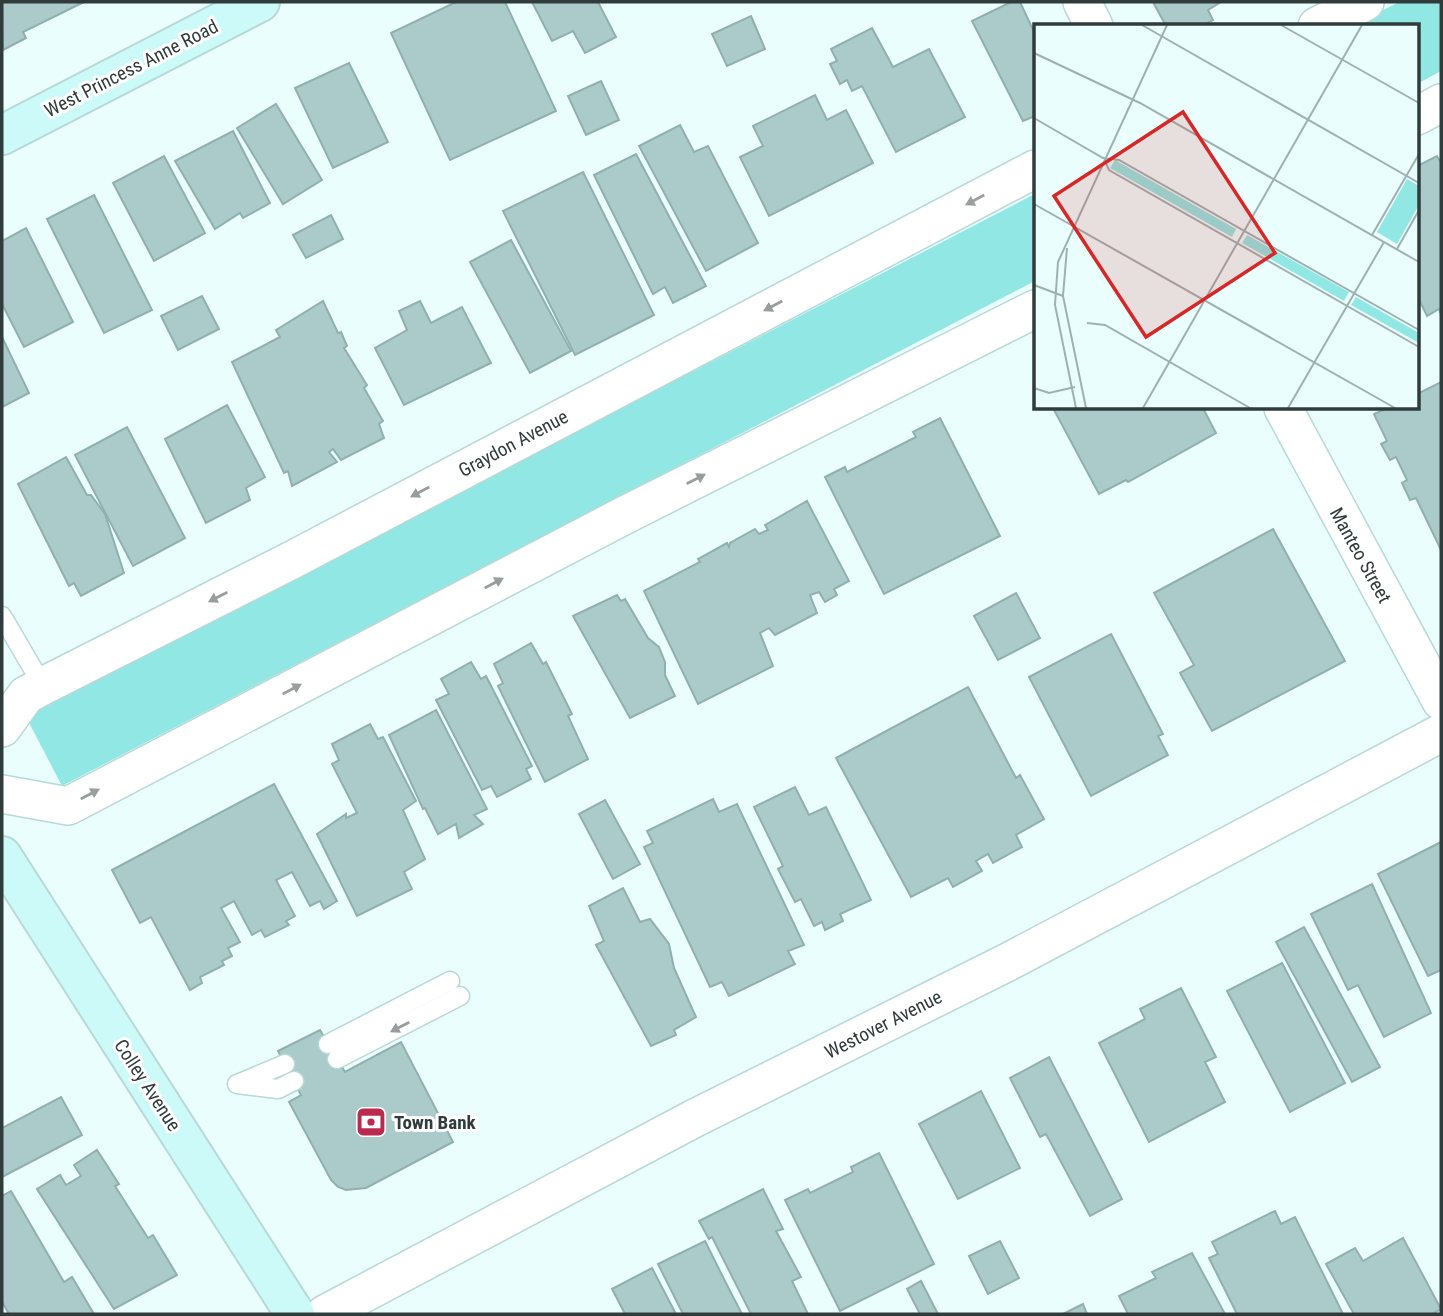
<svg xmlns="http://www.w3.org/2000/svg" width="1443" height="1316" font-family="'Roboto Condensed',sans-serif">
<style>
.green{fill:#91e7e3}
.building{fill:#aacbc9;stroke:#90b0af;stroke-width:2}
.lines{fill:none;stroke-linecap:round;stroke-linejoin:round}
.service-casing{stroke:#b7d9d7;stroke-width:21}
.minor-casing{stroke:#b7d9d7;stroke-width:40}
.secondary-casing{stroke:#b7d9d7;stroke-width:42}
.service{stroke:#fff;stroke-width:18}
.minor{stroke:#fff;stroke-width:37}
.secondary{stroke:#ccfaf8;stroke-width:38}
.oneway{fill:#979e9d}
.labels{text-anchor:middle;stroke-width:6;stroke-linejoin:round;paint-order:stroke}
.street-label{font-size:19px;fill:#2f3c3b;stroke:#fff}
.poi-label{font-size:19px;font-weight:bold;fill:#2f3c3b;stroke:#fff;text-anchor:start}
.inset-road{fill:none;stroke:#9fb1af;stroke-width:2}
.view{fill:#d62828;fill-opacity:0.15;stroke:#d62828;stroke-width:3.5}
.inset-edge{fill:none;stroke:#2f3c3b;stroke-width:3.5}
</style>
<rect width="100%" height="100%" fill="#eafffd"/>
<!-- green -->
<g class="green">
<polygon points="1399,2 1441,2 1441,71 1417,84 1417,26 1352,26"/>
<polygon points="1035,194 1035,281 62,786 26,717"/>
</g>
<!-- building -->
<g class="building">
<polygon points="2,2 84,2 23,32 26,38 3,50"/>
<polygon points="456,2 505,2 556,111 450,160 391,33"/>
<polygon points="532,2 598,2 616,37 585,53 573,31 552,41"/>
<polygon points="1011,2 1020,2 1035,34 1035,116 1023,121 972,21"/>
<polygon points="1153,2 1221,2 1208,10 1213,20 1202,26 1166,26"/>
<polygon points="751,16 765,49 727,66 712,34"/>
<polygon points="872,28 893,67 929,49 965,117 896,152 862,86 852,91 847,80 840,84 830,64 837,61 831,49"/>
<polygon points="349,63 388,142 333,168 295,88"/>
<polygon points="601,81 619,120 586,135 568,96"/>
<polygon points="815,95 827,120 846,110 873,163 769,216 740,157 763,146 753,126"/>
<polygon points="276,104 322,180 283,204 237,128"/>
<polygon points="680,125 694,152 708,146 758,243 706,271 639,146"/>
<polygon points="233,131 270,203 243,218 240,213 215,229 175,161"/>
<polygon points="636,154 706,286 673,303 665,287 653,294 594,175"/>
<polygon points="164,156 205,233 154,261 113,183"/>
<polygon points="1437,156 1441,163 1441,315 1439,309 1427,316 1417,295 1417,166"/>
<polygon points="583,172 654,315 575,355 503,211"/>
<polygon points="94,195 152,310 104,333 47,219"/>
<polygon points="331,215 343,239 306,258 293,235"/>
<polygon points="26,228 73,322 24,347 2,304 2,241"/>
<polygon points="511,240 571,351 530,373 470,262"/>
<polygon points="202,296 219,329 178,350 161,316"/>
<polygon points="323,301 338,333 341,332 347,346 344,348 367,385 364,388 383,421 379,424 384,438 341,460 333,449 329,452 337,462 292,486 288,471 284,473 232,362 280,337 276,330"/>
<polygon points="420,301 431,323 462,307 491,363 404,405 375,348 407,330 399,311"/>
<polygon points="2,337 29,393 2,407"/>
<polygon points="1441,382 1441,550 1416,498 1410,500 1402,483 1407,480 1396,457 1390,460 1381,444 1387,441 1374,414 1388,408 1417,408 1417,394"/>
<polygon points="227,405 265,477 246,488 250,500 206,523 165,439"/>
<polygon points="1053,408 1203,408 1216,433 1128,482 1126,480 1099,494"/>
<polygon points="940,418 1000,536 884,594 825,477 845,467 847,472 916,437 913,432"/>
<polygon points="127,427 185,538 133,566 75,455"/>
<polygon points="66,457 87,495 91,495 105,514 124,573 81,596 74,583 69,586 18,484"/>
<polygon points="807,501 849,581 834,589 837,595 825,602 819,592 810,595 817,613 775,635 769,628 760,633 773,666 698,704 644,591 700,562 698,559 727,543 729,547 730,543 755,529 759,534 768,530 765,525"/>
<polygon points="1273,529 1345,661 1212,731 1180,673 1194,665 1154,593"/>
<polygon points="1016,593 1040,638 998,660 974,616"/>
<polygon points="617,595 621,601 625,599 648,638 659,647 665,662 665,675 675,696 630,718 573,616"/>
<polygon points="1111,634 1163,734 1158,736 1168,755 1091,796 1029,677"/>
<polygon points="531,643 543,664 546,662 572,714 568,716 588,759 545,782 498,686 503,683 494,664"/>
<polygon points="471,662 481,679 486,676 532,766 526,769 531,779 497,797 491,786 482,790 436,700 449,694 441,679"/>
<polygon points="968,687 1016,778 1020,775 1044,819 1016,835 1022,847 993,863 988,854 976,861 982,871 953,887 948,878 911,897 836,758"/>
<polygon points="436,710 487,809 474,815 483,824 459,838 456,824 438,834 425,808 423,809 389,735"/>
<polygon points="370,724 378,739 383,737 416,801 403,810 425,859 404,872 412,889 357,916 317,834 346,814 346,818 357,813 332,764 339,760 332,744"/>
<polygon points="274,784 337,901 324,909 320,901 310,906 292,872 276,880 295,916 286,921 289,925 265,937 261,930 252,935 234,901 221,908 240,942 228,948 232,956 222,961 224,965 200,977 202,983 190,990 151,917 140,923 112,870"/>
<polygon points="795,787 809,815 826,807 871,900 840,914 843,921 825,930 822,922 814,926 801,899 795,902 778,869 783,866 754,807"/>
<polygon points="713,799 719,812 737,804 804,945 788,951 795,964 729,996 722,982 710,987 644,847 653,843 647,831"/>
<polygon points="605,800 640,864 613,879 579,814"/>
<polygon points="1441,842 1441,970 1428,976 1378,874"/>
<polygon points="1372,884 1431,1013 1384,1037 1358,985 1348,990 1311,914"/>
<polygon points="623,888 640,922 650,919 669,944 674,968 696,1017 674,1030 676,1035 651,1046 596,945 604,941 589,906"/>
<polygon points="1304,927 1380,1067 1352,1082 1276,942"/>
<polygon points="1282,963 1345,1083 1290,1112 1227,991"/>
<polygon points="1181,988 1216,1057 1205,1062 1225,1102 1149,1142 1099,1043 1145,1019 1140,1009"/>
<polygon points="320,1030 345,1072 401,1042 453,1142 366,1188 346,1190 338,1187 331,1180 289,1102 301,1095 278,1051"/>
<polygon points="1049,1057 1122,1199 1090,1216 1046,1134 1040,1137 1010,1078"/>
<polygon points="981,1091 1020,1168 958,1199 919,1124"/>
<polygon points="61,1097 82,1135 2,1177 2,1128"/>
<polygon points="97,1150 119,1184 115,1186 148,1238 153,1235 177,1275 114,1309 37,1189 60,1175 66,1185 81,1176 74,1165"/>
<polygon points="879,1153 934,1264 840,1311 785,1200 808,1189 810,1193 853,1172 851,1167"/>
<polygon points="763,1189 783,1229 776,1231 801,1277 792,1281 808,1314 751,1314 712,1237 709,1239 699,1221"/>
<polygon points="11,1191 64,1282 72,1277 94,1314 9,1314 2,1302 2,1196"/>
<polygon points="1275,1211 1281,1224 1295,1217 1343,1314 1237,1314 1209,1258 1218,1254 1212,1242"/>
<polygon points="1403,1238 1441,1309 1432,1314 1354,1314 1326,1264 1355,1248 1363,1261"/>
<polygon points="705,1241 729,1289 742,1314 683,1314 658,1264"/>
<polygon points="1000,1241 1019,1278 988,1294 969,1256"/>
<polygon points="1192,1253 1225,1314 1128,1314 1119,1296 1156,1278 1152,1272"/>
<polygon points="652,1268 676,1314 625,1314 612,1289"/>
<polygon points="921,1281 938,1314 920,1314 907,1289"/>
<polygon points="1083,1304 1087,1314 1063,1314"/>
</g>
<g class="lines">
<!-- service casing -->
<g class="service-casing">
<g id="service">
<polyline points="2,616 43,686"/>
<polyline points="328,1044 450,981"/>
<polyline points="337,1059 460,996"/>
<polyline points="240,1083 285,1064"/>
<polyline points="237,1084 278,1089 294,1081"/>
</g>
</g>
<!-- minor casing -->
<g class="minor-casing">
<g id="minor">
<polyline points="1082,2 1094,26"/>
<polyline points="1317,26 1365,2"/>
<polyline points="1417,116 1441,103"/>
<polyline points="1283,408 1441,701"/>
<polyline points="2,728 26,695 43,686 294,559 1035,169"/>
<polyline points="2,794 68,806 625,515 1035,309"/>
<polyline points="325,1314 695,1118 1008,962 1441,733"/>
</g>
</g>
<!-- secondary casing -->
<g class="secondary-casing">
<g id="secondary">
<polyline points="2,135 260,2"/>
<polyline points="2,856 295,1314"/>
</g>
</g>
<!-- service -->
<use href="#service" class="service"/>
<!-- minor -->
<use href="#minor" class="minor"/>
<!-- secondary -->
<use href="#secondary" class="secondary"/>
</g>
<!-- one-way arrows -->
<defs><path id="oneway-solid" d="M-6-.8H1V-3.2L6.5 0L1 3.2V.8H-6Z" transform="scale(1.75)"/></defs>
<g class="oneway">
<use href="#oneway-solid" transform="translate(975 200) rotate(152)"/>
<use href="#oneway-solid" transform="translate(773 306) rotate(152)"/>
<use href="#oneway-solid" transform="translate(696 479) rotate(-27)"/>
<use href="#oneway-solid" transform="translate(420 492) rotate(152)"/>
<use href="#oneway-solid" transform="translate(494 583) rotate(-28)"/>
<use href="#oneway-solid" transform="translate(218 597) rotate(153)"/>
<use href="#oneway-solid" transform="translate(292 689) rotate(-28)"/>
<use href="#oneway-solid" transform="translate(90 794) rotate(-28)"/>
<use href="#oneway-solid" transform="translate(400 1027) rotate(153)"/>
</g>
<!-- icons -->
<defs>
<g id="bank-square" transform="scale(1.575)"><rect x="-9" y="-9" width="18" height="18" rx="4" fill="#bb2a4e" stroke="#fff"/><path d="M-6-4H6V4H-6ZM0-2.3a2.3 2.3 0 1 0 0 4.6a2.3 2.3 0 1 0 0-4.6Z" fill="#fff"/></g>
</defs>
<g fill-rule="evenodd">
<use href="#bank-square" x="371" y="1122"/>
</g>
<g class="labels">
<!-- street labels -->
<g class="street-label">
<text transform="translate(131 68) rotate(-27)" y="7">West Princess Anne Road</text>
<text transform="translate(513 443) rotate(-28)" y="7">Graydon Avenue</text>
<text transform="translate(1361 555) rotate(61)" y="7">Manteo Street</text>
<text transform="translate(883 1024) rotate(-27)" y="7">Westover Avenue</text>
<text transform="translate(148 1085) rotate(57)" y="7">Colley Avenue</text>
</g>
<!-- poi labels -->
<g class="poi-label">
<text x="394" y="1129">Town Bank</text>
</g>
</g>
<!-- overview -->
<g transform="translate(1034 24)">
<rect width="385" height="385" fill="#eafffd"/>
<path d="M81,136L202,205L198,213L76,144ZM373,155L385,162V181L363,220L343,208ZM213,211L315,268L310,277L208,219ZM322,273L385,309V319L317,281Z" fill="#91e7e3"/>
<path class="inset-road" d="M108,1L385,159M247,1L385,79M0,29L106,79L385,238M0,94L69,134L85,136L385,306M71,137L75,146L385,323M0,180L361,384M338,211L385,130M33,224L29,272L52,384M363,225L385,186M0,261L29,272M53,299L71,301L216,384M0,364L15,369L41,363M42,384L21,281L24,238L133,1M109,384L328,1M254,384L350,218"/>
<path class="view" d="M149,88L241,229L112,313L20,172Z"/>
<rect width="385" height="385" class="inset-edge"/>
</g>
<!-- border -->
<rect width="1443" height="1316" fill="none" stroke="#2f3c3b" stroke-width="7"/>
</svg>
